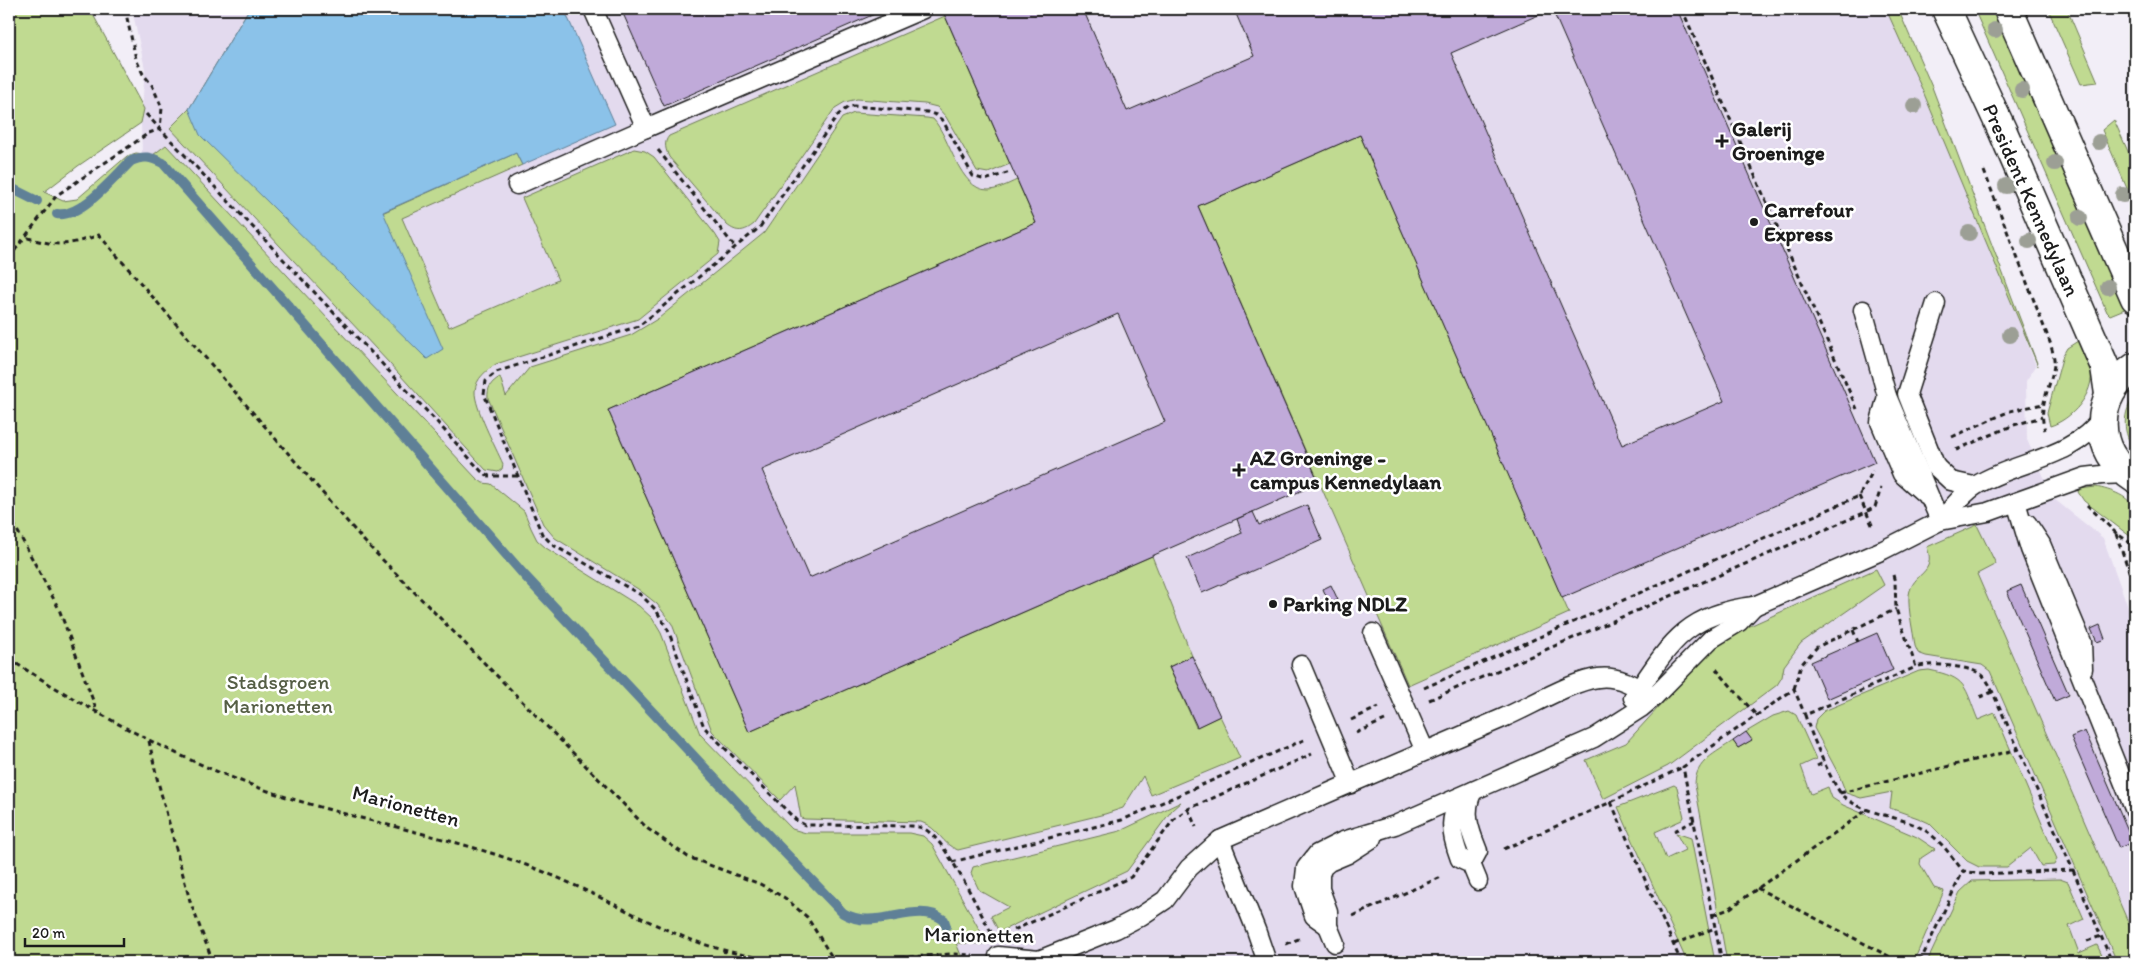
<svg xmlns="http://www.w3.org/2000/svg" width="2144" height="971" font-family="Itim,sans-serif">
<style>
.built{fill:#e3daee}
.green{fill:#c0da91;stroke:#6e7b56}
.water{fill:#8bc2e9;stroke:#5f8097}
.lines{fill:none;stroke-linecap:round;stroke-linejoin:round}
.stream{stroke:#5f8097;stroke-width:10}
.building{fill:#c0aad9;stroke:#1c1c1c;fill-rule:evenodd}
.lane-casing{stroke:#1c1c1c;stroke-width:21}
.secondary-casing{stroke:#1c1c1c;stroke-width:31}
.path{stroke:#1c1c1c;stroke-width:3;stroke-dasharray:5 4;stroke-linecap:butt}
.lane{stroke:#fff;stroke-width:18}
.secondary{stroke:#fff;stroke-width:28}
.tree{fill:#9c9f95}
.poi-dot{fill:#1c1c1c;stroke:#fff;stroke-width:2}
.labels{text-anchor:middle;stroke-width:5;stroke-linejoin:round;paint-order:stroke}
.poi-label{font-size:21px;font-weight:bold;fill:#1c1c1c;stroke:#fff;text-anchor:start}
.street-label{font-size:21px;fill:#1c1c1c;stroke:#fff}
.park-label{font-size:21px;fill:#555e45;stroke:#fff}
</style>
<rect width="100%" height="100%" fill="#f2eef7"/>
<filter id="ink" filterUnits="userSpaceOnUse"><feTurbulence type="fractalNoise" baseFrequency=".02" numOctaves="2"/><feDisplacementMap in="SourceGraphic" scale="10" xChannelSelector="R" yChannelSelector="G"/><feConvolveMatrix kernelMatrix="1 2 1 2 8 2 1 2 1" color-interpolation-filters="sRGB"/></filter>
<g filter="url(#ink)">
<!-- built -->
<polygon class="built" points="132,9 1894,9 1929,86 2036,366 2026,381 2027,440 2054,499 2103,538 2135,627 2135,962 957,962 963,960 956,943 862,919 153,155 142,153 141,123 145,69"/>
<!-- green -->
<g class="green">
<polygon points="9,9 90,9 144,109 141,123 78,166 44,192 63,201 77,199 127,156 136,153 153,155 166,145 476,478 483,483 491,484 524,511 531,528 537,540 546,548 639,606 652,618 661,633 700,734 792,829 806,833 909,833 923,836 932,844 983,936 983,944 956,943 963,960 961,962 9,962"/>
<path d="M249,9L380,214L516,153L522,165L402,218L449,327L558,280L522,198L634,149L645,151L654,157L715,234L720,242L718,254L638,319L496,364C486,371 476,378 475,391C474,407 496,448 503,464L502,469L498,472L486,470L390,364L170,128L189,109Z"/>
<polygon points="1886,9 1898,9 1932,87 2038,366 1922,89"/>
<polygon points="1974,9 1998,9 2127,308 2110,315 2107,312"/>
<polygon points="2048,9 2067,9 2098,82 2081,84"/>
<path d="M945,16L1010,164L988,173L977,171L946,117L937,107L925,104L857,99L845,102L835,108L754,224C744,232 737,233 727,225L669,157C666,150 663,143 669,136Z"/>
<path d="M854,113L927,118L933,119C950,137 959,190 988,190C997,190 1008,184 1017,180L1036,223L608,410L749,732L1152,556L1192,656L1169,667L1196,727L1220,716L1240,758L1151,795L1143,776L1123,808L1105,814L958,850C942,845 939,828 921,822L805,819L801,818L795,784L780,800L712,731L672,624L657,604L638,589L555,538L543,524L488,398C487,388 491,382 500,377L506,396L530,367L631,335L659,318L764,233L842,118Z"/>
<polygon points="2114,120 2135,167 2135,207 2102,130"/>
<polygon points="1360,135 1569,613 1408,685 1198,206"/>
<path d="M2081,339C2084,349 2090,359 2091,369C2095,394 2071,420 2050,426L2047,413L2063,355L2067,348Z"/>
<path d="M2135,396V449C2122,435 2122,411 2135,396Z"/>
<path d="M2096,487C2110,490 2132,496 2135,512C2137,521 2135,532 2135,540L2084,501L2078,492L2079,489Z"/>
<path d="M1977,525L1996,564L1977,574L2135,938V962H2117L1990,671L1982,665L1926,656L1918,653L1915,646C1913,630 1908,611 1909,595C1912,572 1937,575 1927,547Z"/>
<polygon points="1876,569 1884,585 1801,643 1784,666 1782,677 1777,685 1668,766 1603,799 1586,760 1626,743 1721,639"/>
<path d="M1929,670C1968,678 1964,686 1978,720L1995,713L2057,859L2054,865L2041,866L2031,848L2007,867H1979L1967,861L1929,823L1918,818L1890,808L1892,792L1861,798L1846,793L1839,775L1814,728L1816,719L1824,711L1919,671Z"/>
<path d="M1789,711L1796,715L1816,759L1801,766L1811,794L1828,787L1832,798L1843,805L1917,837L1935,849L1921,858L1920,864L1934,888L1944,891L1917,954L1910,962H1727L1695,785C1695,761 1716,753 1733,741L1738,748L1751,740L1746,732L1773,716Z"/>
<polygon points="1674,785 1677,787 1684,817 1682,820 1655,832 1666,859 1685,850 1676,833 1691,838 1715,962 1687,962 1618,807"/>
<polygon points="1181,802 1172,810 1127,871 999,932 991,916 1009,907 979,890 971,873 973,867 1120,831"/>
<polygon points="2060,879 2068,882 2084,919 2069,926 2079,953 2097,945 2105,962 1927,962 1960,892 1972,881"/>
</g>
<!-- water -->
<polygon class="water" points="249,9 564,9 615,124 522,165 516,153 383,212 443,349 427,359 200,135 189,109"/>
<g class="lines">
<!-- stream -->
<g class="stream">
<polyline points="9,187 37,201"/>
<path d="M57,214C81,218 114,177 131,161C144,155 151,157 163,163L525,576L746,812L843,913C875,933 916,899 944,920L946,926"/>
</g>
</g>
<!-- building -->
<g class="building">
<polygon points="621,9 886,9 664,106"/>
<path d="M942,9H1083L1127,111L1254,56L1234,9H1677L1875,462L1562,598L1360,135L1198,206L1319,483L749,732L608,410L1036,223ZM1552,9L1724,401L1622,445L1451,53ZM1118,314L1165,422L809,578L762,470Z"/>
<polygon points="1307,505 1322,540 1202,593 1187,558 1242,533 1237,519 1253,512 1259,525"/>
<polygon points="1331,585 1338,600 1329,603 1323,589"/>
<polygon points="2021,585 2069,695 2055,701 2007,591"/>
<polygon points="2100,625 2105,639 2097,642 2091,629"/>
<polygon points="1877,633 1893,670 1827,699 1811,662"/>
<polygon points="1192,656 1220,716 1197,727 1169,667"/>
<polygon points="2085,731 2133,842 2119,848 2071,737"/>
<polygon points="1746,732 1752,740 1738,748 1733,741"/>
</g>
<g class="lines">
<!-- lane casing -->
<g class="lane-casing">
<g id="lane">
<polyline points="593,9 646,128 923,9"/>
<polyline points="517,185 646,128"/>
<polyline points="1936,303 1907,394 1936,467 1951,481 1974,486"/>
<polyline points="1863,310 1887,396 1940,521"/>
<polyline points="1887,396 1880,422 1902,474 1925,494"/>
<polyline points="2016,502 2030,549 2135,811"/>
<path d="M1940,521C1951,510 1962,494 1975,486C2017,460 2071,460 2102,418"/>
<polyline points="2027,523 2041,544 2082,642 2083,669"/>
<polyline points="1373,633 1425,751"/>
<polyline points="1301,665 1351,784"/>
<path d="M1633,698C1669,645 1685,614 1754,606L1883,550L1940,521L1988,512L2085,477L2102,475L2128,474"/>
<path d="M1469,794C1445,812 1451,835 1460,859L1471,864L1478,881"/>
<polyline points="1220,840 1256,930 1267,962"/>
<path d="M1471,864L1478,851C1470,831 1462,812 1473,791"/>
<polyline points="1328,926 1314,916 1304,886 1306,868 1317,854 1343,841 1395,825 1594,738 1641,708 1654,697 1711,639 1739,622 1754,606"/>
<polyline points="1335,943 1328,926 1328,911 1320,889 1320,874 1323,867 1329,862 1348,854 1373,838"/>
<path d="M998,956L1039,960L1116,929L1141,916L1165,900L1189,868L1220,840C1314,799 1409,758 1503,718C1529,707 1572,681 1598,678C1619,675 1637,687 1654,697"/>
</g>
</g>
<!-- secondary casing -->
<g class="secondary-casing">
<g id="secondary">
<polyline points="1946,9 2003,132 2105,367 2109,394"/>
<polyline points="2008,9 2135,298"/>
<path d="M2135,367C2093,395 2091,452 2135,479"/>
</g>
</g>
<!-- path -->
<g class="path">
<path d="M125,9L136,59L143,74L152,85L162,108L160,129L149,133L57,195L25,237C57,247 67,246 99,235L365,542L648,829L688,857L760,884L785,898L807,917L835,962"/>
<polyline points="1682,9 1857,409"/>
<polyline points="146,114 437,422 481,471 489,476 517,476"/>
<polyline points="658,150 735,247"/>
<path d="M1984,171L2051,345C2052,351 2055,358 2054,365C2051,387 2037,407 2045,430"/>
<polyline points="9,258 25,237"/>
<polyline points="1952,437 2010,411 2043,404"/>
<polyline points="1956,450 2014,425 2042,417"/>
<polyline points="1859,496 1873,527"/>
<polyline points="2087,505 2116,533 2135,546"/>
<polyline points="9,515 59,609 98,714"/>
<polyline points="2116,534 2135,588"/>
<path d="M1893,575L1895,582L1896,609L1916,667C1929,662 1971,666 1982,675C1985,677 1987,681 1989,684L2073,870L1981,874L1963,871C1952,857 1941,841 1926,831C1902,815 1867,816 1844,797C1834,789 1809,730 1805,715L1916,667"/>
<polyline points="1853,630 1858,642"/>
<path d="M9,659C94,713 181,762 277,794C359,821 445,835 526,865C573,882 617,907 663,928C706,948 756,961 804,962"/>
<polyline points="1716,669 1757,716"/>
<polyline points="1424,688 1859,496 1873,471"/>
<polyline points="1794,689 1801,665 1817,647 1896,609"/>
<polyline points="1980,697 1992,692"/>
<polyline points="1429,700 1866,512 1875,507 1881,488"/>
<polyline points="1351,720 1379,707"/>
<polyline points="1356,733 1385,720"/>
<polyline points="149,741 157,778 190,901 213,962"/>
<polyline points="1817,766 1825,762"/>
<polyline points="1840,793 2019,749"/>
<polyline points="1611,802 1681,962"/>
<polyline points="1188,809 1196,827"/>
<polyline points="1674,831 1694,821"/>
<polyline points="1504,849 1611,802 1683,767"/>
<polyline points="952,862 1122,820 1306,739"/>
<polyline points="2073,870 2112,962"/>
<polyline points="1757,888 1900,962"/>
<polyline points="1713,915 1729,909 1868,809"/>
<polyline points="1353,916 1441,877"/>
<polyline points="1014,930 1131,877 1174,819 1188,809 1312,754"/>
<path d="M991,932C977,907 950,849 930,833C925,828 919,827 912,826L805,825L797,821L704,727L668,630L656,610L641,595L553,545L542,534L484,394L486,381L496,372L639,326L760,227L838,115L848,107L854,106L927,112L936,115L943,121L973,176L985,180L1010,172"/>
<polyline points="2087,941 2101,936"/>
<polyline points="1286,944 1301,938"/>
<polyline points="1674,944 1715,928"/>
<polyline points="723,962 725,950"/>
<polyline points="846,962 951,954 973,955"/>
<polyline points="948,962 951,954"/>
<polyline points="1722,962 1683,767 1794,689 1805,715"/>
<polyline points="1920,962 1963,871"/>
</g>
<!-- lane -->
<use href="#lane" class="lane"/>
<!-- secondary -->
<use href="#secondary" class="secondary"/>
</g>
<!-- trees -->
<g class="tree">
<circle cx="1995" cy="30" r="8"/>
<circle cx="2022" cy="90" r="8"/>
<circle cx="1914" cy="106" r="8"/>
<circle cx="2099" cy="142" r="8"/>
<circle cx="2055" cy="163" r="8"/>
<circle cx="2006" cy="186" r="8"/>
<circle cx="2123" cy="195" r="8"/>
<circle cx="2080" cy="218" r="8"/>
<circle cx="1969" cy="233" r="8"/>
<circle cx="2029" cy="241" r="8"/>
<circle cx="2108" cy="287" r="8"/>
<circle cx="2010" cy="335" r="8"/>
</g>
</g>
<!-- markers -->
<g class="poi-dot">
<path d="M1719.5 133.5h5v5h5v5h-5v5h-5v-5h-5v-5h5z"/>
<circle cx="1754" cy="222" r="5"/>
<path d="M1236.5 462.5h5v5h5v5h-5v5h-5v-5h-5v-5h5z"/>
<circle cx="1273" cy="604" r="5"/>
</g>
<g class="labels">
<!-- poi labels -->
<g class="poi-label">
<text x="1732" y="136">Galerij<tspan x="1732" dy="24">Groeninge</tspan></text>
<text x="1764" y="217">Carrefour<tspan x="1764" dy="24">Express</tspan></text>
<text x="1250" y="465">AZ Groeninge -<tspan x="1250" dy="24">campus Kennedylaan</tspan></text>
<text x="1283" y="611">Parking NDLZ</text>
</g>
<!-- street labels -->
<g class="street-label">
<text transform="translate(2031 200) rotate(66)" y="7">President Kennedylaan</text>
<text transform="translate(406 806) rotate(15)" y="7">Marionetten</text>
<text transform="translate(979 935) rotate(1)" y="7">Marionetten</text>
</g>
<!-- park labels -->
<g class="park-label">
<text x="278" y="689">Stadsgroen<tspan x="278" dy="24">Marionetten</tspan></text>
</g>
</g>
<!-- margin -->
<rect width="2144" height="971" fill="none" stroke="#fff" stroke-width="30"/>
<rect x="15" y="15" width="2114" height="941" fill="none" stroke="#1c1c1c" stroke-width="2" filter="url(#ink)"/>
<!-- scale -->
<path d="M25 938v8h99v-8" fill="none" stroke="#1c1c1c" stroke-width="2.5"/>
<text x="32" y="938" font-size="15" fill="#1c1c1c" stroke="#ffffff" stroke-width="4" paint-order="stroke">20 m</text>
</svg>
